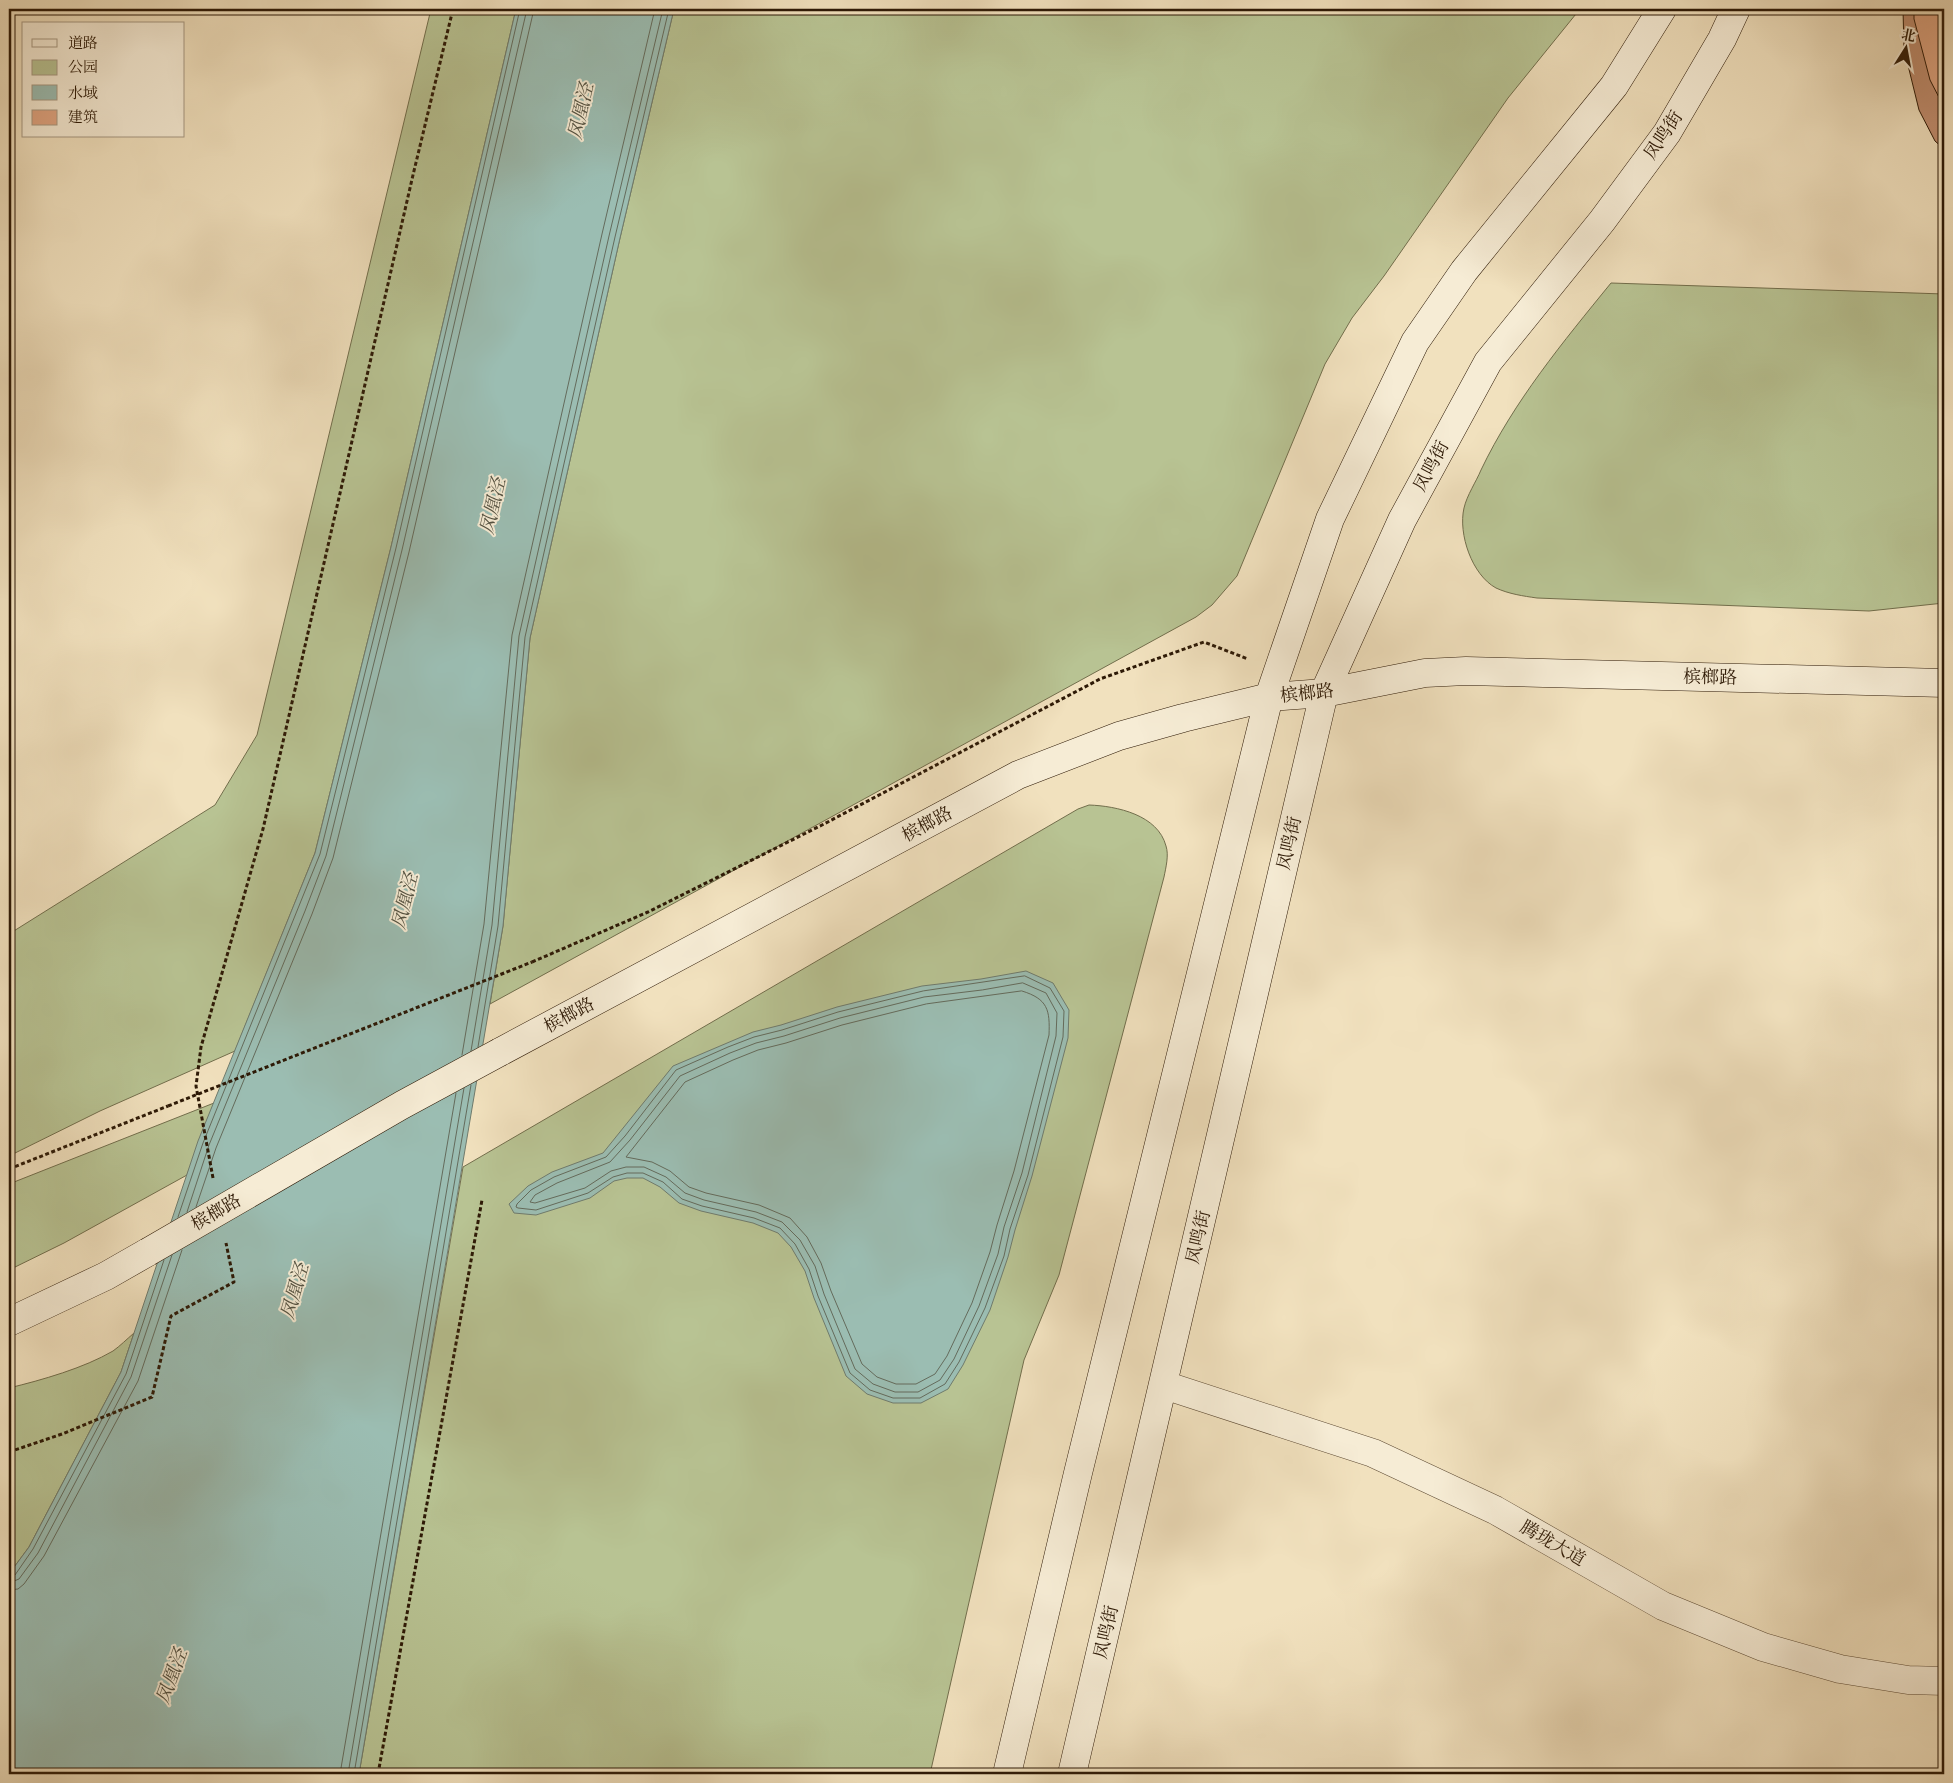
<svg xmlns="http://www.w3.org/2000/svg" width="1953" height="1783" font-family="Cardo,'Noto Serif SC',serif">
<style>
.green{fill:#b8c393;stroke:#726e4c}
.water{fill:#9bbdb2;stroke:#6f7b6d}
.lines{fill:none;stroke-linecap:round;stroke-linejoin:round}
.shore{stroke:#646b5c;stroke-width:1}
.street-casing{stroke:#5e4b34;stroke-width:29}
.secondary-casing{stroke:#2d1906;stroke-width:29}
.path{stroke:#2d1906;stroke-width:3;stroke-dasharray:4 2.5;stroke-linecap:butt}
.street{stroke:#f6ecd5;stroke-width:28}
.secondary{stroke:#f6ecd5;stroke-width:28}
.secondary-bridge-casing{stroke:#2d1906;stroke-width:29;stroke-linecap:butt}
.path-bridge{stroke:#2d1906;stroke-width:3;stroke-dasharray:4 2.5;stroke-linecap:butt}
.secondary-bridge{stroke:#f6ecd5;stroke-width:28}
.wall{fill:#c18e70;stroke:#2d1906}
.building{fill:#e0a582;stroke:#2d1906}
.labels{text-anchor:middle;stroke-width:4;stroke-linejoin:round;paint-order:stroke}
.street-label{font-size:18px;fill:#2d1906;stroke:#f6ecd5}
.water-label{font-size:19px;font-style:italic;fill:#545242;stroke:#f6ecd5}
</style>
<rect width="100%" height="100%" fill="#f1e1be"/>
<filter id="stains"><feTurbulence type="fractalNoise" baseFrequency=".004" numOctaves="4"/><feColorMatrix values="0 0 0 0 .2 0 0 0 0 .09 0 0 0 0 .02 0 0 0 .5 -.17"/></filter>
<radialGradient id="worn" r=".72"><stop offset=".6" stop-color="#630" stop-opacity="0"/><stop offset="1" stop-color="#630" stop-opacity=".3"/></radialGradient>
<!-- green -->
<g class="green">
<polygon points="431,9 516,9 391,547 315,853 235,1051 100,1111 9,1156 9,934 215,805 257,735"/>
<polygon points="674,9 1580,9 1508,98 1384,276 1352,318 1325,364 1237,576 1212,605 1196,617 490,1004 503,926 530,638 620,238"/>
<path d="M1611,283L1944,294V603L1869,611L1537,598C1523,596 1509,594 1496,588C1472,575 1458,534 1464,508C1467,495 1476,482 1481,470C1514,401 1563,342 1611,283Z"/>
<path d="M1089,805C1117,806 1158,815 1166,846C1169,855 1166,867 1164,877L1059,1275L1024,1360L930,1774H359L463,1167L1078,809Z"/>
<polygon points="214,1103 187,1175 64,1243 9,1270 9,1184"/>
<path d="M134,1333L121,1372L29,1547L9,1574V1388C42,1380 84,1368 113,1351C120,1346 127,1339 134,1333Z"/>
</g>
<!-- water -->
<g class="water">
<polygon points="516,9 674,9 620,238 530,638 503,926 359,1774 9,1774 9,1574 29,1547 121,1372 198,1141 315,853 391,547"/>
<polygon points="1026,971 1053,983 1069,1010 1068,1038 1032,1176 1015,1230 1008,1257 990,1310 963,1365 948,1389 921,1403 893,1403 867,1394 846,1376 814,1298 805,1271 791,1247 778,1233 753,1223 701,1211 679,1203 660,1187 643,1178 627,1178 614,1181 590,1198 536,1215 514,1213 509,1204 528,1186 552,1172 603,1153 673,1066 753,1032 781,1025 837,1007 922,986 981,979"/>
</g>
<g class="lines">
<!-- shore -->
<g class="shore">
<polygon points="1025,976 1050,988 1064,1011 1063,1037 1028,1175 1010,1229 1004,1256 985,1308 959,1362 945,1384 920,1398 893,1398 870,1390 850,1373 818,1296 809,1269 795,1244 780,1228 754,1218 702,1206 682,1199 663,1182 643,1173 627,1173 613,1177 588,1193 536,1210 518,1208 516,1207 517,1204 531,1190 554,1177 606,1157 625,1136 676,1070 728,1047 754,1037 782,1030 838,1012 923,991"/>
<polygon points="1023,983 1046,993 1057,1013 1056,1036 1022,1173 1004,1227 998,1254 979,1306 954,1359 940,1380 918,1392 895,1392 873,1384 855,1369 824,1294 815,1266 800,1240 782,1222 756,1212 704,1200 685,1193 666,1177 644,1167 626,1167 611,1171 585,1188 535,1203 530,1202 535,1195 557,1183 610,1162 630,1140 680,1076 730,1053 756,1043 784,1036 840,1018 924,997 982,990"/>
<path d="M1022,991C1048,999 1050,1010 1049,1035L1014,1171L997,1225L990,1252L972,1303L947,1356L935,1374L916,1384H896L877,1377L862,1364L831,1291L821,1263L807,1237L790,1218L759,1205L706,1193L689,1187L670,1171L652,1162L626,1157L685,1082L733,1060L758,1050L786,1043L842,1025L926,1004Z"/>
<polyline points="478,1047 498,926 525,637 615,237 669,9"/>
<polyline points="471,1051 492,925 519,636 609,236 663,9"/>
<polyline points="462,1055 484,924 512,635 602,234 655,9"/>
<polyline points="196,1207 216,1148 312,914 333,858 409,552 534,9"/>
<polyline points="187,1212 209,1145 305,911 326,856 402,550 527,9"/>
<polyline points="178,1217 203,1143 320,854 396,548 520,9"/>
<polyline points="9,1577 15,1575 33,1549 126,1374 164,1260"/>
<polyline points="9,1583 19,1579 38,1553 131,1377 172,1255"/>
<polyline points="9,1590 18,1589 24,1584 44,1556 138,1381 182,1250"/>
<polyline points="340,1774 456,1093"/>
<polyline points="348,1774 464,1088"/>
<polyline points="354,1774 471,1085"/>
</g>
<!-- street casing -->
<g class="street-casing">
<polyline id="street" points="1164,1385 1373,1453 1495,1510 1663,1606 1763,1647 1840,1669 1908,1680 1944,1681"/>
</g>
<!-- secondary casing -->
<g class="secondary-casing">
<g id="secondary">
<polyline points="500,1052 1018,775 1119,736 1183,718 1269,697 1324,693 1425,673 1466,671 1944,683"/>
<polyline points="9,1322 106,1276 148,1252"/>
<polyline points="1007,1774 1078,1473 1269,697 1330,519 1415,342 1464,271 1614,86 1662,9"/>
<polyline points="1072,1774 1324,693 1402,520 1488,362 1602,221 1667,133 1722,39 1736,9"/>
</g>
</g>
<!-- path -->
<g class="path">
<polyline points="532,962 648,912 822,825 1100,679 1204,642 1248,659"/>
<polyline points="9,1169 168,1106"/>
<polyline points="213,1178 196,1086 201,1047 263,829 413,175 453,9"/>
<polyline points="9,1452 62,1434 152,1397 171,1316 234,1282 226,1243"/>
<polyline points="378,1774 482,1200"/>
</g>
<!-- street -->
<use href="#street" class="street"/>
<!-- secondary -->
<use href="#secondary" class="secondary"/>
<!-- secondary-bridge casing -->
<g class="secondary-bridge-casing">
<polyline id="secondary-bridge" points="148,1252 402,1105 500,1052"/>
</g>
<!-- path-bridge -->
<polyline class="path-bridge" points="168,1106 532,962"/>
<!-- secondary-bridge -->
<use href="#secondary-bridge" class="secondary-bridge"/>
</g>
<!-- wall -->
<g class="wall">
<polygon points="1903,9 1944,9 1944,149 1935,141 1919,110 1904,49"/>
<polygon points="1944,231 1944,258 1942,258"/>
</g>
<!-- building -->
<polygon class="building" points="1914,9 1944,9 1944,107 1930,80 1914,19"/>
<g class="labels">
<!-- street labels -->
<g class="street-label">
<text transform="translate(1663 135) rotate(-56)" y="6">凤鸣街</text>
<text transform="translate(1431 466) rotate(-62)" y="6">凤鸣街</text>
<text transform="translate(1710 677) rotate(1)" y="6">槟榔路</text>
<text transform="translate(1307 693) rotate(-6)" y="6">槟榔路</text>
<text transform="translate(927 824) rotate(-28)" y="6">槟榔路</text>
<text transform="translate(1289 843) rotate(-77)" y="6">凤鸣街</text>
<text transform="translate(569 1015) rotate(-28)" y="6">槟榔路</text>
<text transform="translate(216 1212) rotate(-30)" y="6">槟榔路</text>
<text transform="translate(1198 1237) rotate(-77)" y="6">凤鸣街</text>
<text transform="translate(1553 1543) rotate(30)" y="6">腾珑大道</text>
<text transform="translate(1106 1632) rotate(-77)" y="6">凤鸣街</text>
</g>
<!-- water labels -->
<g class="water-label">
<text transform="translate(580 111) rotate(-77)" y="7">凤凰泾</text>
<text transform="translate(492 506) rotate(-77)" y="7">凤凰泾</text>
<text transform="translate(404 901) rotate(-76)" y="7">凤凰泾</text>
<text transform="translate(294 1291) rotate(-74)" y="7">凤凰泾</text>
<text transform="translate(171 1676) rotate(-70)" y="7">凤凰泾</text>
</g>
</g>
<!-- margin -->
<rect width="1953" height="1783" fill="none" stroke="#f1e1be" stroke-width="30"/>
<rect x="10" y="10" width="1933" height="1763" fill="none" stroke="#2d1906" stroke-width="2.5"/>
<rect x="15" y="15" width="1923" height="1753" fill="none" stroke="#2d1906"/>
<!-- legend -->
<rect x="22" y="22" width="162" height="115" fill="#f6ecd5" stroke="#a69882"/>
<rect x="32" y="39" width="25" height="8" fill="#f6ecd5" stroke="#a69882"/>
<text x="68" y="48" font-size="15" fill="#2d1906">道路</text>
<rect x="32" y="60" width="25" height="15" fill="#b8c393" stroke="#a69882"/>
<text x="68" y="72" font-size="15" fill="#2d1906">公园</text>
<rect x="32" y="85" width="25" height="15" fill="#9bbdb2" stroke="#a69882"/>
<text x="68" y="98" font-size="15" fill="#2d1906">水域</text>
<rect x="32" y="110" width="25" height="15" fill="#e0a582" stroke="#a69882"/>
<text x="68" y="122" font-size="15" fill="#2d1906">建筑</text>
<!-- north arrow -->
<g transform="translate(1906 48) rotate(11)" stroke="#f6ecd5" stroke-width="4" paint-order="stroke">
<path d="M0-4L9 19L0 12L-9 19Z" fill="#2d1906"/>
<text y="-8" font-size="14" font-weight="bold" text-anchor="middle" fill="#2d1906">北</text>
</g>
<rect width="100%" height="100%" filter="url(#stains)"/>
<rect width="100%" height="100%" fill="url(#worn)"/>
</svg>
